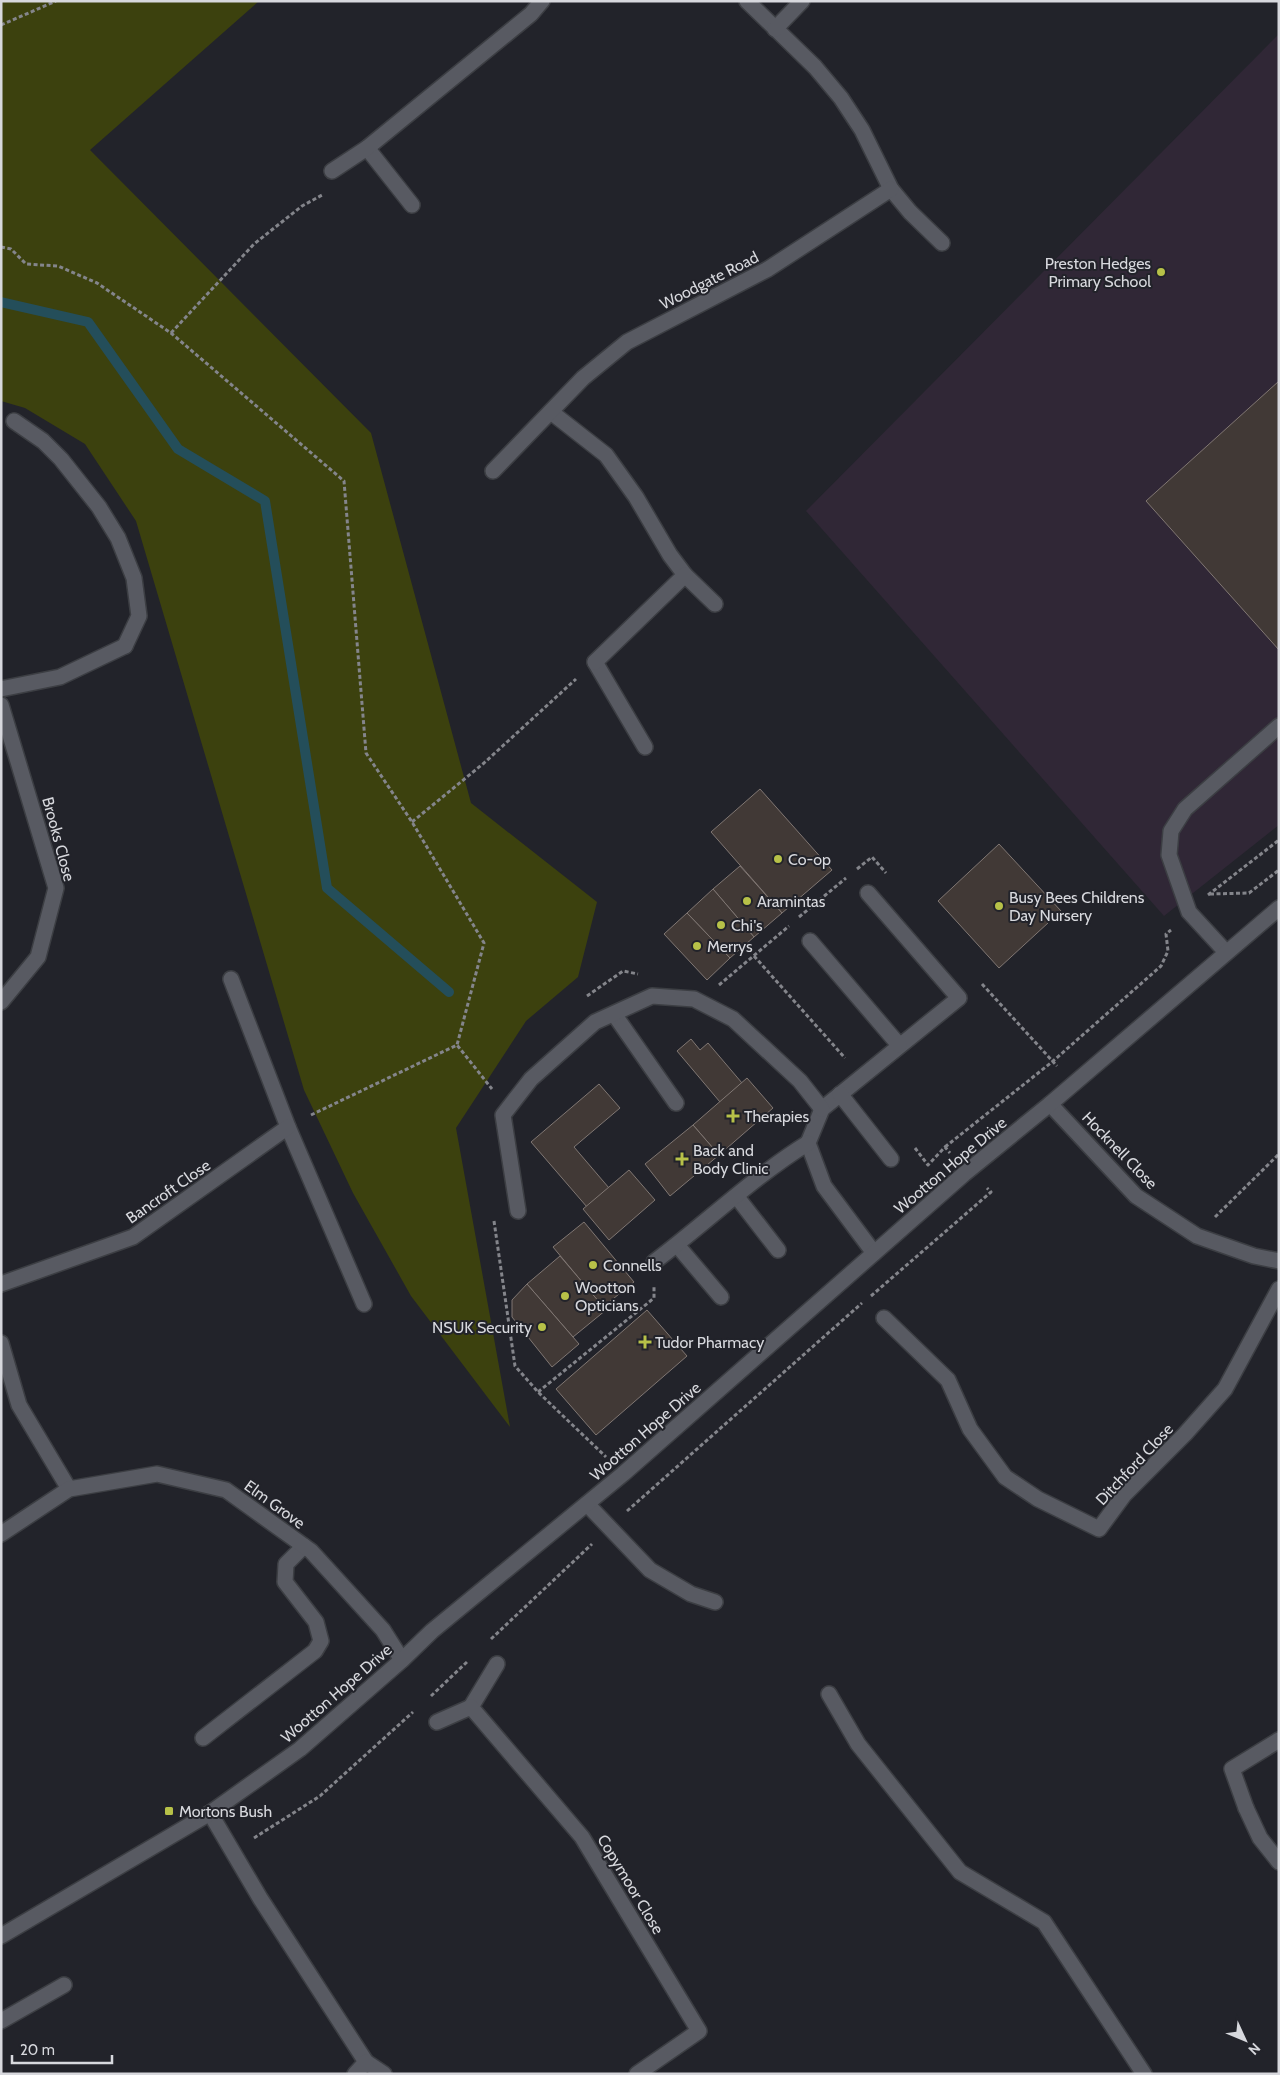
<svg xmlns="http://www.w3.org/2000/svg" width="1280" height="2075" font-family="Cabin,sans-serif">
<style>
.education{fill:#302736}
.green{fill:#3c410e}
.lines{fill:none;stroke-linecap:round;stroke-linejoin:round}
.stream{stroke:#244e5a;stroke-width:10}
.building{fill:#413936;stroke:#807773}
.service-casing{stroke:#3c3e43;stroke-width:18}
.minor-casing{stroke:#3c3e43;stroke-width:18}
.path{stroke:#84858b;stroke-width:3;stroke-dasharray:4 2.5;stroke-linecap:butt}
.service{stroke:#585a62;stroke-width:15}
.minor{stroke:#585a62;stroke-width:15}
.poi-dot{fill:#b7c148;stroke:#22232a;stroke-width:2}
.labels{text-anchor:middle;stroke-width:4;stroke-linejoin:round;paint-order:stroke}
.poi-label{font-size:16px;fill:#d7d8dd;stroke:#22232a;text-anchor:start}
.street-label{font-size:16px;fill:#d7d8dd;stroke:#22232a}
</style>
<rect width="100%" height="100%" fill="#22232a"/>
<!-- education -->
<polygon class="education" points="1279,34 1279,825 1164,916 806,511"/>
<!-- green -->
<polygon class="green" points="1,1 259,1 90,150 371,433 471,803 597,902 578,977 526,1021 456,1128 510,1427 411,1296 353,1193 304,1090 136,521 85,444 25,408 1,401"/>
<g class="lines">
<!-- stream -->
<polyline class="stream" points="1,302 88,322 178,449 265,501 327,888 449,992"/>
</g>
<!-- building -->
<g class="building">
<polygon points="1279,381 1279,650 1146,501"/>
<polygon points="760,789 832,870 782,913 711,832"/>
<polygon points="999,844 1061,911 999,968 938,901"/>
<polygon points="740,866 782,913 754,937 713,889"/>
<polygon points="713,889 754,937 730,958 687,913"/>
<polygon points="687,913 730,958 707,980 664,934"/>
<polygon points="691,1039 700,1050 708,1043 742,1083 720,1102 677,1051"/>
<polygon points="747,1078 773,1108 719,1155 693,1125"/>
<polygon points="599,1084 620,1108 574,1147 609,1188 587,1207 531,1142"/>
<polygon points="693,1125 719,1155 670,1196 645,1164"/>
<polygon points="629,1170 655,1200 609,1240 583,1209"/>
<polygon points="584,1222 634,1282 603,1307 553,1247"/>
<polygon points="560,1256 606,1310 573,1337 527,1284"/>
<polygon points="527,1284 579,1344 552,1367 512,1317 512,1300"/>
<polygon points="647,1310 687,1356 596,1435 556,1389"/>
</g>
<g class="lines">
<!-- service casing -->
<g class="service-casing">
<g id="service">
<polyline points="14,421 43,441 61,459 99,507 118,538 134,578 139,616 125,646"/>
<polyline points="595,662 645,747"/>
<polyline points="868,893 959,998 822,1109 808,1143 824,1186 874,1253"/>
<polyline points="810,941 899,1045"/>
<polyline points="1225,951 1189,912 1169,855 1171,831 1185,809 1279,726"/>
<polyline points="231,979 288,1127 364,1304"/>
<polyline points="614,1014 676,1103"/>
<polyline points="840,1094 891,1159"/>
<polyline points="737,1197 778,1250"/>
<polyline points="518,1211 503,1115 531,1079 595,1022 652,996 694,999 733,1019 800,1081 822,1109"/>
<polyline points="677,1245 721,1297"/>
<path d="M654,1262C706,1223 753,1177 808,1143"/>
<polyline points="587,1504 650,1570 691,1594 715,1602"/>
<polyline points="829,1694 858,1744 960,1872 1044,1922 1144,2074"/>
<polyline points="203,1738 315,1651 321,1641 316,1622 285,1582 286,1564 304,1546"/>
<polyline points="1246,1808 1260,1838 1279,1862"/>
</g>
</g>
<!-- minor casing -->
<g class="minor-casing">
<g id="minor">
<polyline points="747,1 815,67 841,98 862,130 891,189 910,212 942,243"/>
<polyline points="775,29 802,1"/>
<polyline points="367,148 412,205"/>
<polyline points="332,171 367,148 531,14 542,1"/>
<polyline points="551,412 606,455 636,497 670,555 685,575 715,604"/>
<polyline points="493,471 583,378 627,342 768,269 891,189"/>
<polyline points="595,662 685,575"/>
<polyline points="1,689 60,677 125,646"/>
<polyline points="1,705 56,888 38,957 1,1002"/>
<polyline points="1050,1104 1136,1196 1197,1236 1254,1256 1279,1261"/>
<polyline points="1,1284 133,1237 288,1127"/>
<polyline points="884,1318 948,1380 970,1429 1005,1477 1038,1499 1099,1529 1124,1495 1185,1434 1225,1389 1279,1289"/>
<polyline points="1,1343 19,1405 69,1489"/>
<polyline points="1,1534 69,1489 157,1474 226,1490 311,1551 383,1630 402,1660"/>
<polyline points="471,1707 497,1664"/>
<polyline points="437,1722 471,1707 582,1837 699,2031 637,2074"/>
<polyline points="1246,1808 1232,1769 1279,1740"/>
<polyline points="210,1813 260,1898 366,2062 384,2074"/>
<polyline points="1,1936 210,1813 300,1749 402,1660 432,1631 623,1474 964,1174 1050,1104 1279,908"/>
<polyline points="1,2021 64,1985"/>
<polyline points="355,2074 366,2062"/>
</g>
</g>
<!-- path -->
<g class="path">
<polyline points="1,25 56,1"/>
<polyline points="1,247 11,249 26,264 58,266 97,283 171,333 344,481 366,753 412,822 484,943 457,1045"/>
<polyline points="171,333 254,244 302,206 324,194"/>
<polyline points="412,822 484,763 576,679"/>
<polyline points="857,869 872,857 886,873"/>
<polyline points="1210,894 1249,893 1279,870"/>
<polyline points="1208,895 1279,840"/>
<polyline points="799,917 846,878"/>
<polyline points="754,956 845,1058"/>
<polyline points="982,984 1057,1066"/>
<polyline points="719,985 789,926"/>
<polyline points="587,996 623,971 638,974"/>
<polyline points="311,1115 457,1045 492,1089"/>
<polyline points="945,1147 1052,1062 1161,966 1168,951 1166,934 1171,930"/>
<polyline points="915,1148 928,1165 945,1147 950,1153"/>
<polyline points="1215,1217 1279,1154"/>
<polyline points="494,1221 515,1366 538,1392 606,1457"/>
<polyline points="871,1296 991,1192 987,1188"/>
<polyline points="538,1392 654,1298 654,1285"/>
<polyline points="627,1511 862,1303"/>
<polyline points="491,1639 592,1544"/>
<polyline points="431,1696 468,1661"/>
<polyline points="254,1838 320,1796 413,1712"/>
</g>
<!-- service -->
<use href="#service" class="service"/>
<!-- minor -->
<use href="#minor" class="minor"/>
</g>
<!-- markers -->
<g class="poi-dot">
<circle cx="1161" cy="272" r="5"/>
<circle cx="778" cy="859" r="5"/>
<circle cx="747" cy="901" r="5"/>
<circle cx="999" cy="906" r="5"/>
<circle cx="721" cy="925" r="5"/>
<circle cx="697" cy="946" r="5"/>
<path d="M730.5 1108.5h5v5h5v5h-5v5h-5v-5h-5v-5h5z"/>
<path d="M679.5 1151.5h5v5h5v5h-5v5h-5v-5h-5v-5h5z"/>
<circle cx="593" cy="1265" r="5"/>
<circle cx="565" cy="1296" r="5"/>
<circle cx="542" cy="1327" r="5"/>
<path d="M642.5 1334.5h5v5h5v5h-5v5h-5v-5h-5v-5h5z"/>
<rect x="164" y="1806" width="10" height="10" rx="2.5"/>
</g>
<g class="labels">
<!-- poi labels -->
<g class="poi-label">
<text x="1151" y="269" text-anchor="end">Preston Hedges<tspan x="1151" dy="18">Primary School</tspan></text>
<text x="788" y="865">Co-op</text>
<text x="1009" y="903">Busy Bees Childrens<tspan x="1009" dy="18">Day Nursery</tspan></text>
<text x="757" y="907">Aramintas</text>
<text x="731" y="931">Chi's</text>
<text x="707" y="952">Merrys</text>
<text x="744" y="1122">Therapies</text>
<text x="693" y="1156">Back and<tspan x="693" dy="18">Body Clinic</tspan></text>
<text x="603" y="1271">Connells</text>
<text x="575" y="1293">Wootton<tspan x="575" dy="18">Opticians</tspan></text>
<text x="532" y="1333" text-anchor="end">NSUK Security</text>
<text x="655" y="1348">Tudor Pharmacy</text>
<text x="179" y="1817">Mortons Bush</text>
</g>
<!-- street labels -->
<g class="street-label">
<text transform="translate(709 280) rotate(-27)" y="6">Woodgate Road</text>
<text transform="translate(59 839) rotate(75)" y="6">Brooks Close</text>
<text transform="translate(1120 1150) rotate(46)" y="6">Hocknell Close</text>
<text transform="translate(950 1165) rotate(-40)" y="6">Wootton Hope Drive</text>
<text transform="translate(168 1191) rotate(-35)" y="6">Bancroft Close</text>
<text transform="translate(645 1431) rotate(-41)" y="6">Wootton Hope Drive</text>
<text transform="translate(1134 1464) rotate(-47)" y="6">Ditchford Close</text>
<text transform="translate(275 1504) rotate(36)" y="6">Elm Grove</text>
<text transform="translate(336 1693) rotate(-41)" y="6">Wootton Hope Drive</text>
<text transform="translate(631 1884) rotate(59)" y="6">Copymoor Close</text>
</g>
</g>
<!-- border -->
<rect width="1280" height="2075" fill="none" stroke="#d7d8dd" stroke-width="5"/>
<!-- north arrow -->
<g transform="translate(1245 2040) rotate(134)" stroke="#22232a" stroke-width="4" paint-order="stroke">
<path d="M0-4L9 19L0 12L-9 19Z" fill="#d7d8dd"/>
<text y="-8" font-size="14" font-weight="bold" text-anchor="middle" fill="#d7d8dd">N</text>
</g>
<!-- scale -->
<path d="M12 2055v8h100v-8" fill="none" stroke="#d7d8dd" stroke-width="2.5"/>
<text x="20" y="2055" font-size="15" fill="#d7d8dd" stroke="#22232a" stroke-width="4" paint-order="stroke">20 m</text>
</svg>
